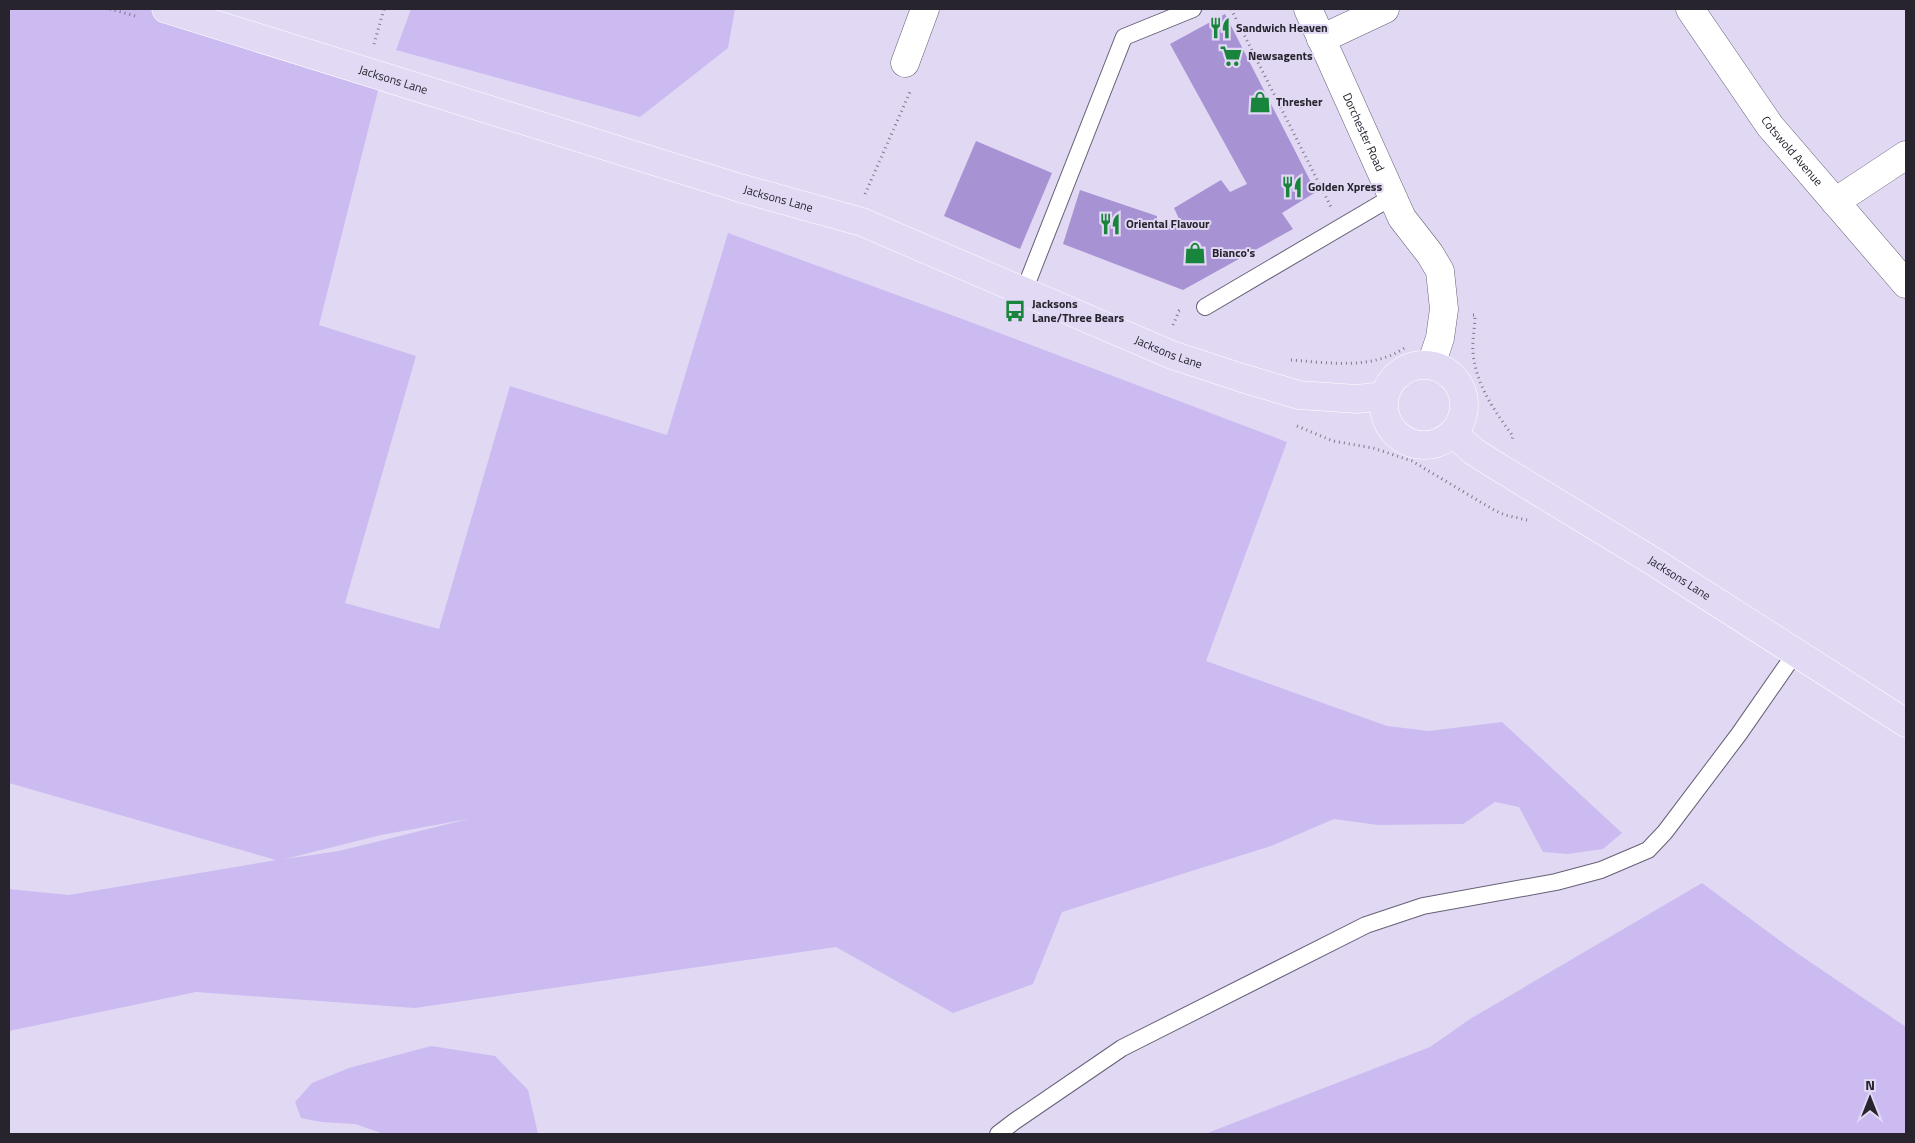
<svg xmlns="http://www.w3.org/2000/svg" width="1915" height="1143" font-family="'Titillium Web',sans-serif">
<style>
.green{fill:#ccbbf1;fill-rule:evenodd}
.building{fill:#a792d3}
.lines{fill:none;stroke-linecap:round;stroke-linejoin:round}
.service-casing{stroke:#666076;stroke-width:18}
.minor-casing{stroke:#666076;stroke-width:29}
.primary-casing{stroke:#fff;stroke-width:29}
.path{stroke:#7e788a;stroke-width:3;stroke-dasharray:1 4;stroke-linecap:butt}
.service{stroke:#fff;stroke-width:16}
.minor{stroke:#fff;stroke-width:28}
.primary{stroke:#e2daf5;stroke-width:28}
.labels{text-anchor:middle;stroke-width:4;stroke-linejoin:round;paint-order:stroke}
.poi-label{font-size:12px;font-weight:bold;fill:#27242e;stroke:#e1d9f4;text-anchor:start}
.street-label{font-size:12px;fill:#27242e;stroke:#e1d9f4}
</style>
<rect width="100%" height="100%" fill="#e1d9f4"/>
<!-- green -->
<g class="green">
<path d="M9,9H166L382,75L319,325L416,356L345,603L439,629L510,386L667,435L728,233L965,320L1287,442L1206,661L1387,726L1429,731L1502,722L1622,833L1603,849L1568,854L1543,852L1519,807L1495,802L1463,824L1378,825L1334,819L1271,846L1062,912L1033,984L953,1013L836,947L415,1008L196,992L9,1031V889L69,895L276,860L9,783ZM468,819L339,851L285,859L381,835Z"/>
<polygon points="411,9 735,9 728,48 640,117 396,50"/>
<polygon points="1702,883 1794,951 1906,1027 1906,1134 1205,1134 1430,1047 1470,1019"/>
<polygon points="431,1046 495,1056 528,1090 538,1134 384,1134 355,1124 321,1122 301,1118 295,1102 312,1083 349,1068"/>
</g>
<!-- building -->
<g class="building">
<polygon points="1225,14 1316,192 1282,213 1293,229 1183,290 1063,244 1080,190 1157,216 1155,230 1180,221 1174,208 1221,180 1230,192 1247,184 1170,44"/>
<polygon points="976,141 1052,173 1020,249 944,216"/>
</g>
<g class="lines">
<!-- service casing -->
<g class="service-casing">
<g id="service">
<polyline points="1024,291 1124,37 1193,9"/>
<polyline points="1205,307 1392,197"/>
<polyline points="998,1134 1015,1121 1122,1048 1366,925 1423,906 1556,882 1601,870 1648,850 1665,832 1739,734 1796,652"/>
</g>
</g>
<!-- minor casing -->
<g class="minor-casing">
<g id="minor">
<path id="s1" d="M1308,9L1402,218L1430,254L1440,271L1444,309L1440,338L1431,365"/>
<path id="s2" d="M1690,9L1770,126L1906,284"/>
<polyline points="1321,39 1385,9"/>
<polyline points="905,63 925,9"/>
<polyline points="1835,202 1906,155"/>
</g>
</g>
<!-- primary casing -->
<g class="primary-casing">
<g id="primary">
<path id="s3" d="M166,9L740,188L862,222L1172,355L1242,378L1299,395L1357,399L1384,396"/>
<circle cx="1424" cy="405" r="40"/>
<path id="s4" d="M1453,433L1473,451L1495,465L1651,560L1906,723"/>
</g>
</g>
<!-- path -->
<g class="path">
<polyline points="110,9 139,17"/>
<polyline points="1231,9 1331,207"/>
<polyline points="374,44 384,9"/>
<polyline points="865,194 910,92"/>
<path d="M1473,315H1475C1475,327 1472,341 1473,353C1476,385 1495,412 1513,436L1512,440"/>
<polyline points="1173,325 1179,311 1182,310"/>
<path d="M1291,360C1330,363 1373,370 1406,347"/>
<polyline points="1297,426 1333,441 1373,448 1412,461 1494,510 1505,515 1527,520"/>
</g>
<!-- service -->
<use href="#service" class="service"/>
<!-- minor -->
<use href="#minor" class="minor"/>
<!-- primary -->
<use href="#primary" class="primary"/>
</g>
<!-- icons -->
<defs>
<g id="restaurant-bare" transform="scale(1.725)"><path d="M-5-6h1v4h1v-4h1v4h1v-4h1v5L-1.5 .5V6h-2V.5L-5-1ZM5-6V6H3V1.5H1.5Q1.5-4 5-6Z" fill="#19843b" stroke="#e1d9f4" stroke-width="2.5" paint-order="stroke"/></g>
<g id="supermarket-bare" transform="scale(1.725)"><path d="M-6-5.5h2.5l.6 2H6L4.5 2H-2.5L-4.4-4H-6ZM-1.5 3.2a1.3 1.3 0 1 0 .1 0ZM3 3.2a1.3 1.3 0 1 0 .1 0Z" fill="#19843b" stroke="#e1d9f4" stroke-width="2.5" paint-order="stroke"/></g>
<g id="shop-bare" transform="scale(1.725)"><path d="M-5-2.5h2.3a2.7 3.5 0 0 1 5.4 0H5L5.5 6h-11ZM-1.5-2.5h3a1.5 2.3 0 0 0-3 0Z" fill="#19843b" stroke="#e1d9f4" stroke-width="2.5" paint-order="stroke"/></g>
<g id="bus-bare" transform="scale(1.725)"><path d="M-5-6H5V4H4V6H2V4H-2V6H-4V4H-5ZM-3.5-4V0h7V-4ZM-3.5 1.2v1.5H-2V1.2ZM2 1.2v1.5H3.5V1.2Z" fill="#19843b" stroke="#e1d9f4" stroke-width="2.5" paint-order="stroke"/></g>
</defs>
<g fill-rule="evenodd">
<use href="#restaurant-bare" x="1220" y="28"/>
<use href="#supermarket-bare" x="1231" y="56"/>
<use href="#shop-bare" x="1260" y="102"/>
<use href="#restaurant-bare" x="1292" y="187"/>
<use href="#restaurant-bare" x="1110" y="224"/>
<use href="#shop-bare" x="1195" y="253"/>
<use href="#bus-bare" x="1015" y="311"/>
</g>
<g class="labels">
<!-- poi labels -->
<g class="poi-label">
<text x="1236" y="32">Sandwich Heaven</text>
<text x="1248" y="60">Newsagents</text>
<text x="1276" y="106">Thresher</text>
<text x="1308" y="191">Golden Xpress</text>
<text x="1126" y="228">Oriental Flavour</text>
<text x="1212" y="257">Bianco's</text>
<text x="1032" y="308">Jacksons<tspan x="1032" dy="14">Lane/Three Bears</tspan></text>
</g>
<!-- street labels -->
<g class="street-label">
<text dy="4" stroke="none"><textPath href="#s3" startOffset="238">Jacksons Lane</textPath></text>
<text dy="4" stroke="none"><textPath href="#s1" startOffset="135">Dorchester Road</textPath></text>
<text dy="4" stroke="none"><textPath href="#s2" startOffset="175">Cotswold Avenue</textPath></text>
<text dy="4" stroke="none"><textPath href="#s3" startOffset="641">Jacksons Lane</textPath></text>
<text dy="4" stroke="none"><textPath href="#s3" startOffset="1061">Jacksons Lane</textPath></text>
<text dy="4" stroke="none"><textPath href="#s4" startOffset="269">Jacksons Lane</textPath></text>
</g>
</g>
<!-- border -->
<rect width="1915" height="1143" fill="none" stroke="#27242e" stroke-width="20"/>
<!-- north arrow -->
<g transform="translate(1870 1098)" stroke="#e1d9f4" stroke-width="4" paint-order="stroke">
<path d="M0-4L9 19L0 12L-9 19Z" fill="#27242e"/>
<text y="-8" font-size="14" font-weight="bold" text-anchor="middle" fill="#27242e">N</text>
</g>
</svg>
